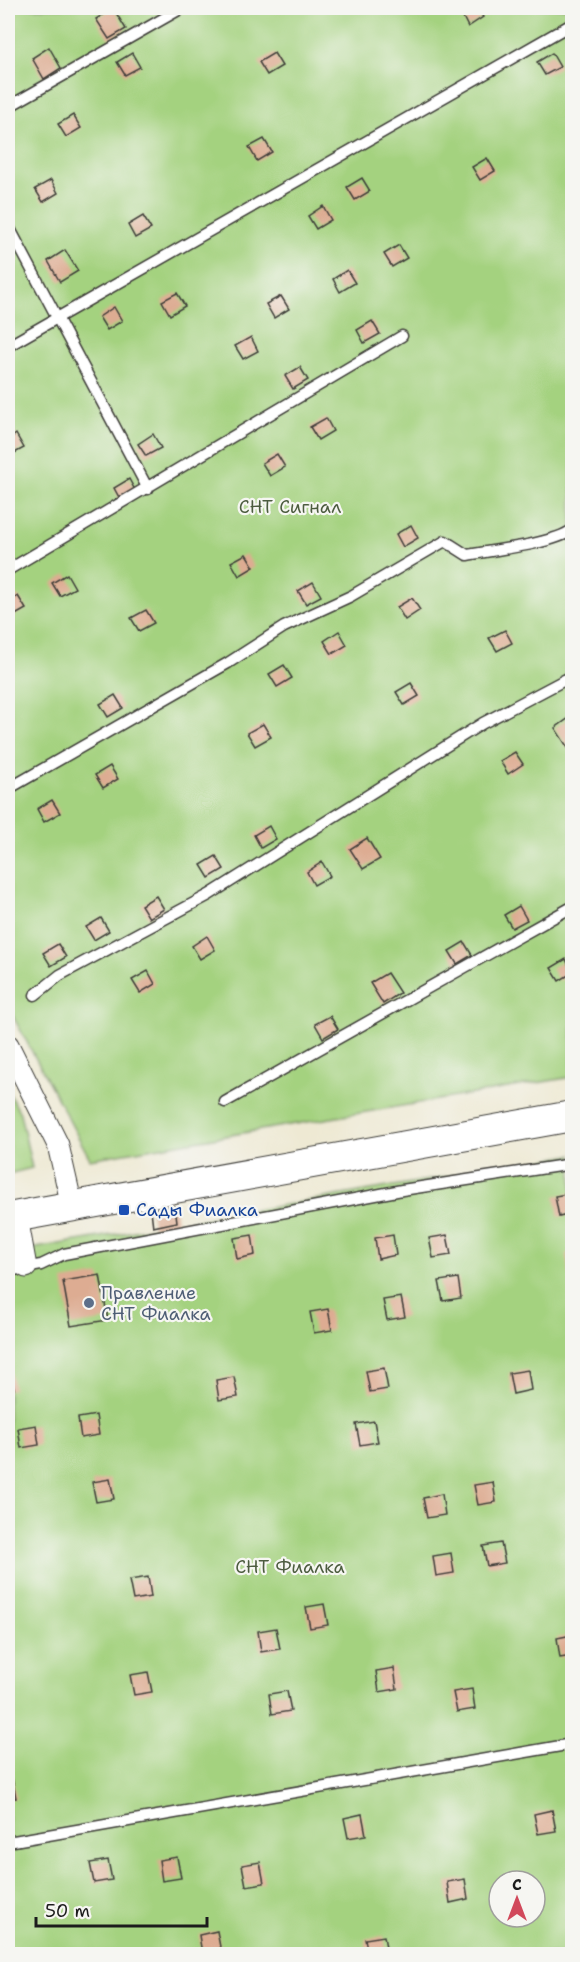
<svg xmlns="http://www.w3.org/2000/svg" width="580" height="1962" font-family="'Shantell Sans',sans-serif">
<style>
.green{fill:#a4d27f;stroke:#60774e;stroke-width:1.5;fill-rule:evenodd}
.building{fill:#ddac92}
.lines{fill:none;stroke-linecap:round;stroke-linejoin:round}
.lane-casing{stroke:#3c3b37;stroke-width:13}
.street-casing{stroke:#3c3b37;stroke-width:23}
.secondary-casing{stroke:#3c3b37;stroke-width:32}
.lane{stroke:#fff;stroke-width:10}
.street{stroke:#fff;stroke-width:21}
.secondary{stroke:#fff;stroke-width:30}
.transit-dot{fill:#1a4fb4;stroke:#f6f6f2;stroke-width:2}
.service-dot{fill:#5c6f8a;stroke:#f6f6f2;stroke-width:2}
.labels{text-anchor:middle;stroke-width:4.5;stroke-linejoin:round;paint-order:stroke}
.park-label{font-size:18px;fill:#4c5c3f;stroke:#f6f6f2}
.transit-label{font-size:18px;fill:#164399;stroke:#f6f6f2;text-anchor:start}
.service-label{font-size:18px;fill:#4e5e75;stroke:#f6f6f2;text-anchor:start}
</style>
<rect width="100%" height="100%" fill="#f6f6f2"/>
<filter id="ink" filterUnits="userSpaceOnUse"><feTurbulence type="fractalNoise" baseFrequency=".0167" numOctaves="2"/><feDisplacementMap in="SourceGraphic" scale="12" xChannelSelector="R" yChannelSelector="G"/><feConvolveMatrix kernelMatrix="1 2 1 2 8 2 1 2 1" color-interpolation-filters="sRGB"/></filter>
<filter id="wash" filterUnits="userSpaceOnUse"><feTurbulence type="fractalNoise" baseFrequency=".008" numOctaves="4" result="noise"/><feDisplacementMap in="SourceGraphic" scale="24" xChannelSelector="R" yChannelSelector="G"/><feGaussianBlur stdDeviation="1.35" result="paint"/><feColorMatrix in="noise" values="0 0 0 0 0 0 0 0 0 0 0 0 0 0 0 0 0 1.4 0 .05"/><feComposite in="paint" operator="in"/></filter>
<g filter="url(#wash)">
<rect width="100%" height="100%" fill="#eee9d3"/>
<!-- green -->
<g class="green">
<polygon points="8,8 572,8 572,1077 90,1159 8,1007"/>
<polygon points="8,1091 20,1113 32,1168 8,1174"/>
<path d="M572,1155V1954H8V1253ZM499,1881H535V1917H499Z"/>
</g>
<g id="blocks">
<!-- building -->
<g class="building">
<polygon points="113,8 126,29 109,39 96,19"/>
<polygon points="470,8 477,8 483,17 468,27 461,13"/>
<polygon points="49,47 61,68 44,79 32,58"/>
<polygon points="132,53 140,67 125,75 117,62"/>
<polygon points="274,53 282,66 267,75 259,62"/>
<polygon points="552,53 560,67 545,75 537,62"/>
<polygon points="73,115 81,128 66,137 58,124"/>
<polygon points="264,139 272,152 257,161 249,147"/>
<polygon points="487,158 495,171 480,180 472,167"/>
<polygon points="362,178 370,191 355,200 347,187"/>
<polygon points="51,180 58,193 43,202 35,189"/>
<polygon points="323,206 331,220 316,229 308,216"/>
<polygon points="143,216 151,229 135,238 128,225"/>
<polygon points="399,245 407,258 392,267 384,254"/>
<polygon points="65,250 78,271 60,282 48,261"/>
<polygon points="347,270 355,283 340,292 333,279"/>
<polygon points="177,293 185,306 170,315 162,301"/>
<polygon points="281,296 289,309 274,318 266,304"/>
<polygon points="114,307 122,321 107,330 99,317"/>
<polygon points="372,321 380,334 364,343 357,330"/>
<polygon points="251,337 258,351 243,359 235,346"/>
<polygon points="300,367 308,380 293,389 285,376"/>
<polygon points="326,418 333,431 318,440 310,427"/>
<polygon points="16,434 24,448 9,456 8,440"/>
<polygon points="153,434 161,448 146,456 138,444"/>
<polygon points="277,454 285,467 270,476 262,463"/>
<polygon points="129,479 136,492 121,501 114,488"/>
<polygon points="411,525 418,538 403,547 396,534"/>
<polygon points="246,554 254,567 239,576 231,562"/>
<polygon points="67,574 75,588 60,596 52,583"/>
<polygon points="313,582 321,596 306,604 298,591"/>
<polygon points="18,596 26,609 10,618 8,602"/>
<polygon points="412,598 420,610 405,620 397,607"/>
<polygon points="146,610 154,623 139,631 131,618"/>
<polygon points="505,630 512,643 497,651 489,638"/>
<polygon points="339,631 347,645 332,654 324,641"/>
<polygon points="284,665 292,678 277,687 269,674"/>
<polygon points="411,683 419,696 404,705 396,692"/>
<polygon points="115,695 123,708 108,717 100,704"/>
<polygon points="572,716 572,745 568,748 555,728"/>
<polygon points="263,724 271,737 255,746 247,733"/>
<polygon points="515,752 523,764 508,774 500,761"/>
<polygon points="110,766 118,779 103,788 95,775"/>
<polygon points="52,800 60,813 44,822 37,809"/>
<polygon points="269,826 276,839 261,848 254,835"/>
<polygon points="367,838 380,859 363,869 350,849"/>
<polygon points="216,856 224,869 209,878 201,865"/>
<polygon points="322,862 330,876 314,885 307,872"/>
<polygon points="156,896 164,909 149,918 141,905"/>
<polygon points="519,906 527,920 512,928 504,915"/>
<polygon points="101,918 109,931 94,940 86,927"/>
<polygon points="207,936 215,950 200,959 192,946"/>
<polygon points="464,942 472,955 457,964 449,951"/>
<polygon points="58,944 66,957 51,966 43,953"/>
<polygon points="566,959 572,973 559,981 551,968"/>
<polygon points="148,971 155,984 140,993 132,980"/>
<polygon points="387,973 400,993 383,1004 370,983"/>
<polygon points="330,1016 338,1029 323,1038 315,1024"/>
<polygon points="572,1193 572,1214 559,1217 555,1196"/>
<polygon points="175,1206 177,1222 153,1227 151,1210"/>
<polygon points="252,1235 255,1255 237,1259 234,1238"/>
<polygon points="393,1235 396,1255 378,1259 375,1238"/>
<polygon points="447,1235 451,1255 433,1258 429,1238"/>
<polygon points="572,1252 572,1274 569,1274 566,1254"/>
<polygon points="100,1275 108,1320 71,1326 63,1281"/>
<polygon points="458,1278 461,1298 443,1301 439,1281"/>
<polygon points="401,1297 405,1317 387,1320 383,1300"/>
<polygon points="328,1309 332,1330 314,1333 310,1312"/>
<polygon points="384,1368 388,1389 370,1392 366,1371"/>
<polygon points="8,1369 10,1369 14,1389 8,1390"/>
<polygon points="528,1370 531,1390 513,1394 509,1373"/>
<polygon points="234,1377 238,1397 219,1400 216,1380"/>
<polygon points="96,1415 99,1435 81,1438 78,1418"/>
<polygon points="374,1421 378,1442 360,1445 356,1424"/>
<polygon points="36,1425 39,1445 21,1448 18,1428"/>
<polygon points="110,1479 114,1499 96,1502 92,1482"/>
<polygon points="493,1482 496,1502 478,1505 474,1485"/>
<polygon points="442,1494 445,1515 427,1518 423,1498"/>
<polygon points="501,1543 505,1563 487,1566 483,1546"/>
<polygon points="451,1553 454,1573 436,1576 433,1556"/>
<polygon points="148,1577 151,1597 133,1600 129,1580"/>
<polygon points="324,1604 328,1625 310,1628 306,1607"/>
<polygon points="276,1628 280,1649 261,1652 258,1631"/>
<polygon points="572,1635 572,1656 560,1658 557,1638"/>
<polygon points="394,1668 397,1689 379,1692 376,1671"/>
<polygon points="148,1672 152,1692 134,1695 130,1675"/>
<polygon points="472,1689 475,1709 457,1712 453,1692"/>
<polygon points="287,1691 291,1711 272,1714 269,1694"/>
<polygon points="12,1777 16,1798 8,1799 8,1778"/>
<polygon points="552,1810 556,1831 538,1834 534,1814"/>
<polygon points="362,1814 366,1835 348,1838 344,1818"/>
<polygon points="177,1857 181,1878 162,1881 159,1860"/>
<polygon points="108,1860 112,1880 94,1883 90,1863"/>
<polygon points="260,1862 264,1883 246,1886 242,1865"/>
<polygon points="465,1879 468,1899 450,1903 447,1882"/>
<polygon points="217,1931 221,1952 202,1954 199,1935"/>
<polygon points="384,1936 387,1954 368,1954 365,1939"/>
</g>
</g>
</g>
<g filter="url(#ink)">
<use href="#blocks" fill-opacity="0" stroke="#3c3b37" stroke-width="1.5"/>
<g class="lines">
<!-- lane casing -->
<g class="lane-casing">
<g id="lane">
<polyline points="8,107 182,8"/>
<polyline points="8,225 148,489"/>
<polyline points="8,346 572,24"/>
<polyline points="8,570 402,336"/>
<path d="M8,789L228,663L284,627L351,596L445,541L467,555C493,550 553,544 572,530"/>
<polyline points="35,995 60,975 209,895 483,723 572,676"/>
<polyline points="225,1102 572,907"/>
<polyline points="8,1271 41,1265 64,1254 402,1190 572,1164"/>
<polyline points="8,1842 572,1744"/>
</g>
</g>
<!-- street casing -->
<g class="street-casing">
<g id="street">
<polyline points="8,1045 58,1145 72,1206"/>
<polyline points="17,1217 26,1267"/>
</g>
</g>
<!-- secondary casing -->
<g class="secondary-casing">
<polyline id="secondary" points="8,1218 572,1116"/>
</g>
<!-- lane -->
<use href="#lane" class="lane"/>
<!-- street -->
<use href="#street" class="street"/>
<!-- secondary -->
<use href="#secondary" class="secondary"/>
</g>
</g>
<!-- markers -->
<rect class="transit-dot" x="118" y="1204" width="12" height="12" rx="3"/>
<circle class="service-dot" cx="89" cy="1303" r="6"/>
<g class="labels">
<!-- park labels -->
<g class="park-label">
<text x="290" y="513">СНТ Сигнал</text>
<text x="290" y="1573">СНТ Фиалка</text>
</g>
<!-- transit labels -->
<g class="transit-label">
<text x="136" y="1216">Сады Фиалка</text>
</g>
<!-- service labels -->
<g class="service-label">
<text x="101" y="1299">Правление<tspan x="101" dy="21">СНТ Фиалка</tspan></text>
</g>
</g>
<!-- margin -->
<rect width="580" height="1962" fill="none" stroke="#f6f6f2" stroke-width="30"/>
<!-- north arrow -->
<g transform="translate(517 1899)"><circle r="28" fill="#f6f6f2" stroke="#9f9f9c" stroke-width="1.5"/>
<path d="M0-4.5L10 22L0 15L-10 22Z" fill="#d1495b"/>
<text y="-9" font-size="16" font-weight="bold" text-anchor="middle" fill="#1c1c1c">С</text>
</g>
<!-- scale -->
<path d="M36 1917v9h171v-9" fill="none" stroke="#1c1c1c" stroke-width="3"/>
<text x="45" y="1917" font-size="18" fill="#1c1c1c" stroke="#f6f6f2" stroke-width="4.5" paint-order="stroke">50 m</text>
</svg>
